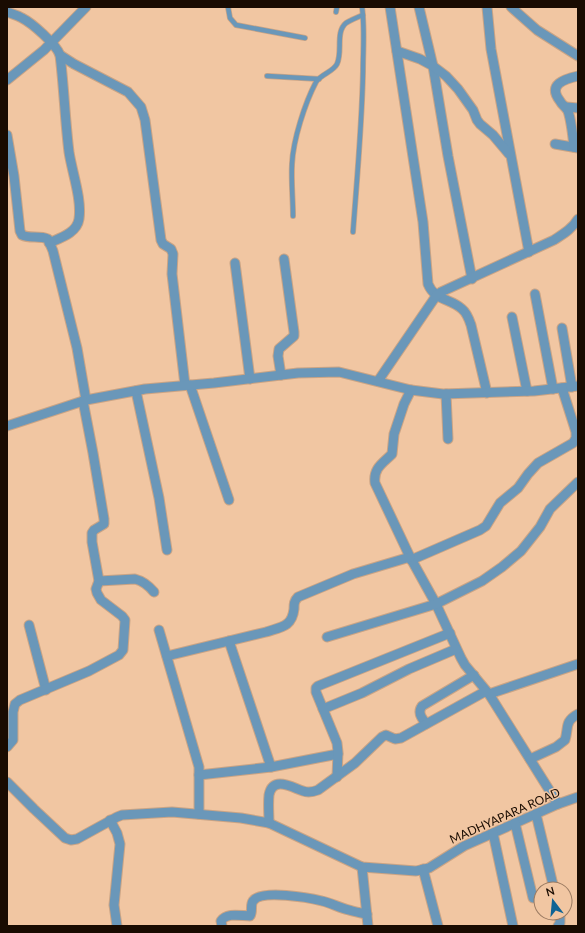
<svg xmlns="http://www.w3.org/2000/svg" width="585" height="933" font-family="Lato,sans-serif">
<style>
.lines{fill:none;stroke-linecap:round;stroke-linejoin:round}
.service-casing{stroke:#caa485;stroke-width:6}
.minor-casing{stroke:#caa485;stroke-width:11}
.service{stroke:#6a97b9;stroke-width:4.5}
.minor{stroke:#6a97b9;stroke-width:9}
.labels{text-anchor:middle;stroke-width:3;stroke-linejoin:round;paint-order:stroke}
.street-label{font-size:12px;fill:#190b01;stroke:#f1c6a2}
</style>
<rect width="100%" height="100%" fill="#f1c6a2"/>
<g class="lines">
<!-- service casing -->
<g class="service-casing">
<g id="service">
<polyline points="228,7 230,18 236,25 305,38"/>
<polyline points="336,12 337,7"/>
<polyline points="267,76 319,79"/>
<path d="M293,216C293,199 291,181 292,164C293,140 305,103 316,82C321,74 333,72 337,64C343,52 335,32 346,23C351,20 358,17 363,15"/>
<path d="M353,232C357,178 362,125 363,71C363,49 365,28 362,7"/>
</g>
</g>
<!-- minor casing -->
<g class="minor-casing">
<g id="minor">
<path d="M390,7L423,222L428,284C435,301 450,298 462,309C467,313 469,319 471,325L487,393"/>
<polyline points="419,7 433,66 448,156 472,279"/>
<polyline points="487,7 491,49 529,252"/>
<polyline points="511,7 537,30 578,56"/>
<path d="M7,12C12,14 17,15 22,18C32,23 56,44 60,55C64,87 65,120 69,152C72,172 82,199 79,219C77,233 60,238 49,243"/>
<polyline points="397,51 420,59 433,66 446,76 458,89 473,110 477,120 480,124 493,135 509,154"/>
<polyline points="60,55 74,64 128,92 141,107 145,120 161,240 163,244 171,249 173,254 172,274 185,385"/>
<polyline points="7,80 44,50 86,7"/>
<polyline points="566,107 578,108"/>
<path d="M7,135L14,176L20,231L22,235C30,239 39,235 48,239L53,251L77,348L86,400"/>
<polyline points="555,144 578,148"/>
<path d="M574,147C573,137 571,120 568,111C566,107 562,105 560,101C547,84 565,79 578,76"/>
<polyline points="235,263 250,379"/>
<polyline points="535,294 553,389"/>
<polyline points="512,317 527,391"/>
<polyline points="562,328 572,387"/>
<polyline points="281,375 278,356 279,349 294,336 294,332 284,259"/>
<path d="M378,381L436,296L441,292L554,240C563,234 572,229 578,219"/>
<polyline points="190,385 229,500"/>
<path d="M411,390L404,404L394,434L392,454C383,463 373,468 375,483L410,557L436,604L461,658L465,665L489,694L558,804"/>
<polyline points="136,391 159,498 167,550"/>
<polyline points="446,394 448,439"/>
<polyline points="7,426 86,400 145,389 214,383 298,373 339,372 411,390 443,394 534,391 578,386"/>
<polyline points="411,560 480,530 486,526 500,503 518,488 528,474 538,463 573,443 576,438 576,432 562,388"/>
<path d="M99,581L135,579C143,581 149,586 154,592"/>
<polyline points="29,625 46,690"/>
<polyline points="159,630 199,767 199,814"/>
<polyline points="327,637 436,604 482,581 502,567 521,551 540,527 550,509 578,482"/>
<polyline points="229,641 271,767"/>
<path d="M167,656L266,632C281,627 292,627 294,609C294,604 294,601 298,597L353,574L410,557"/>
<polyline points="489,694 578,664"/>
<polyline points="323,709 362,693 409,669 456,649"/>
<path d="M426,724C422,718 417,713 422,706L474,675"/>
<polyline points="7,747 13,740 13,712 15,704 20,700 89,671 119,655 123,650 125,620 122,616 101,600 97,593 96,589 99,581 92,542 92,533 94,530 104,524 104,519 93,453 83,401"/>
<path d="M530,759L556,747L565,740C569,727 564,722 578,714"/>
<polyline points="199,775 271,767 338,754"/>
<polyline points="337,777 338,752 337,743 316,692 316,688 318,686 450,633"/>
<polyline points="7,782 34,809 65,838 71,840 77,839 117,817 122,815 172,812 241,818 269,823 362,867 416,871 429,868 464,846 558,804 578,797"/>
<polyline points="536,814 554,889"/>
<polyline points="110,820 117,833 120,844 115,895 114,905 117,926"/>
<path d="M269,823C269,814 268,804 269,795C273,775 293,788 303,791C308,793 313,792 318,790L355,763L382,737L386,735L395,739L401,738L486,691"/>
<polyline points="515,823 533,898"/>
<polyline points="493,833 513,926"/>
<polyline points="362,867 368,926"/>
<polyline points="423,869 438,926"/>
<path d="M222,926L221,921C227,912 241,916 250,916C253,911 250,905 253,901C261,889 310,898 322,901C331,903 340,908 349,910C355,912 361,913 367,914"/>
<polyline points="558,926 560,923 560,913"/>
</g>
</g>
<!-- service -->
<use href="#service" class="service"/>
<!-- minor -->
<use href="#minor" class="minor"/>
</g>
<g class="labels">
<!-- street labels -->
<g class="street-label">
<text transform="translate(505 816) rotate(-24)" y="4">MADHYAPARA ROAD</text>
</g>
</g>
<!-- border -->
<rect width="585" height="933" fill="none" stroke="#190b01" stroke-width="16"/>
<!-- north arrow -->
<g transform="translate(553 901) rotate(344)"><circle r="19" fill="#f1c6a2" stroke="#9b7b62"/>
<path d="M0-3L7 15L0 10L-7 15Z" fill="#0f6495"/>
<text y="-6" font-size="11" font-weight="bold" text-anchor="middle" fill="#190b01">N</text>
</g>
</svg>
